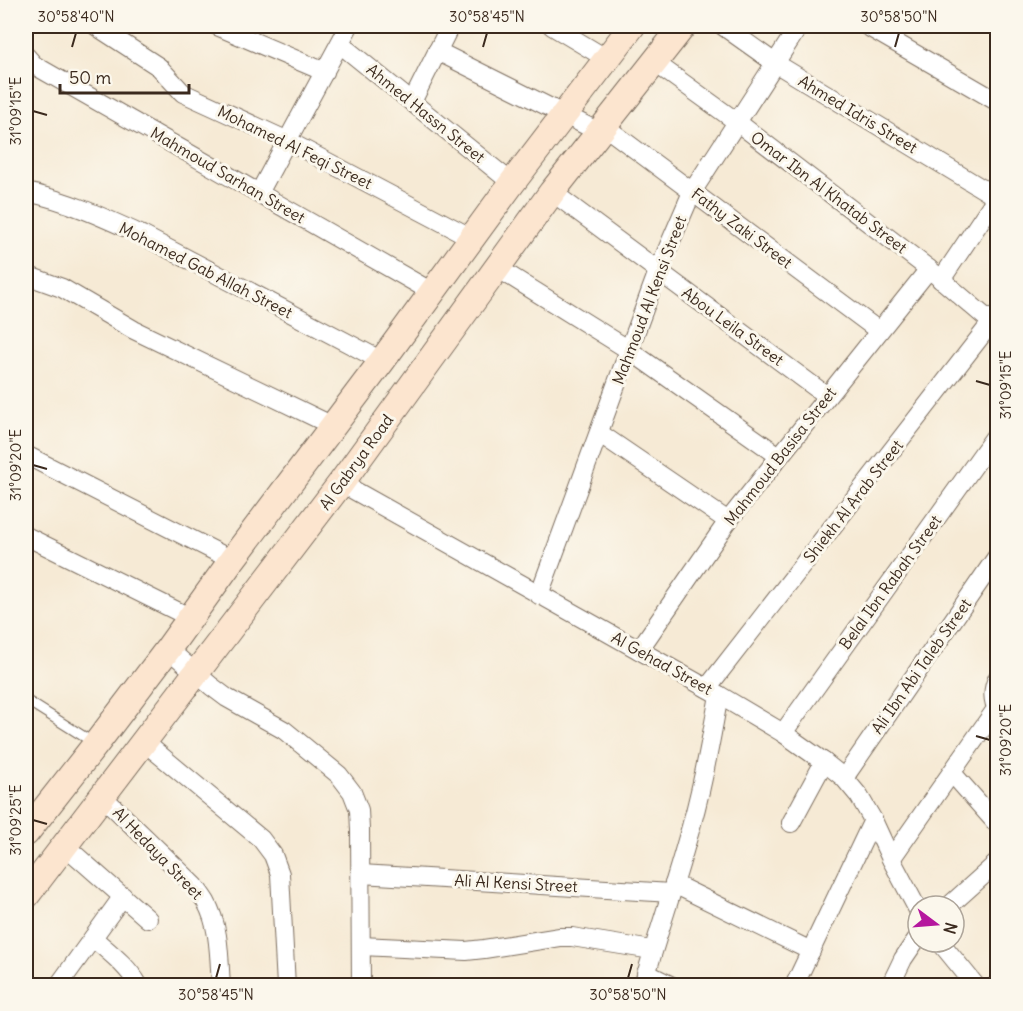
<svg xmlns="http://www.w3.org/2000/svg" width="1023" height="1011" font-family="Delius,sans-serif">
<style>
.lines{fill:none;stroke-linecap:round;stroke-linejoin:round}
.lane-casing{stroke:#7c6d5e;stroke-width:11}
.street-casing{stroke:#7c6d5e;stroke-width:20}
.secondary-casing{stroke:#7c6d5e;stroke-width:28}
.lane{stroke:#fff;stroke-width:9}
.street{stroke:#fff;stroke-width:18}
.secondary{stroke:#fce5cf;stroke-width:26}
.ticks{fill:none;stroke:#3b2a1e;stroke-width:2}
.labels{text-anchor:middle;stroke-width:6;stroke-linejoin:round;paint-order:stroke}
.street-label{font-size:16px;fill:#3b2a1e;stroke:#fbf7ec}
.neatline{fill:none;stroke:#3b2a1e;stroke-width:2}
.ticks-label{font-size:15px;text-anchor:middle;fill:#3b2a1e}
</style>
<rect width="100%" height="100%" fill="#fbf7ec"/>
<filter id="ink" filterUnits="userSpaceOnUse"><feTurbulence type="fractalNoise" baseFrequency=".0167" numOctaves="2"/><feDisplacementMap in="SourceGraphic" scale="12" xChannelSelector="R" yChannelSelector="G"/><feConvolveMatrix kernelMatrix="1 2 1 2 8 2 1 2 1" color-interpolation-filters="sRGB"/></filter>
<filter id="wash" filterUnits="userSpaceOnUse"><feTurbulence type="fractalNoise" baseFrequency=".008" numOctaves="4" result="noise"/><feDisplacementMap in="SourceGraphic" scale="24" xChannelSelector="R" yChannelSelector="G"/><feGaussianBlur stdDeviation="1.35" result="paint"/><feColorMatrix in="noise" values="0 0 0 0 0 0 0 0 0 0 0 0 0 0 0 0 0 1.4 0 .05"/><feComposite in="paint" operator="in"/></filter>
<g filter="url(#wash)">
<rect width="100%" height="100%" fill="#f6ead5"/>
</g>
<g filter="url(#ink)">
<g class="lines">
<!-- lane casing -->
<g class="lane-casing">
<polyline id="lane" points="26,700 94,743"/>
</g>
<!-- street casing -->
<g class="street-casing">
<g id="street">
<polyline points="96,26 159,67 183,93 288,141 472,238"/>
<polyline points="217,26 325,72"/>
<polyline points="552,26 607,59"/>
<polyline points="723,26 775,63 996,197"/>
<polyline points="867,26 998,102"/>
<polyline points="340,44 512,183"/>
<polyline points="437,51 599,132"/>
<polyline points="26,56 34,65 432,292"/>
<polyline points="654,62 737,122 929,269 998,328"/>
<polyline points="412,102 450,26"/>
<polyline points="604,126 879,331"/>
<path d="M26,192C66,200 105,218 142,235L382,361"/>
<polyline points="552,192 827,396"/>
<polyline points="259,193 349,26"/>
<polyline points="496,267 629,350 779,456"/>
<polyline points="26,275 62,288 134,330 333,426"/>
<polyline points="941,280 998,195"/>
<polyline points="599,433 728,521"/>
<polyline points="26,455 232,560"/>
<polyline points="341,483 719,695 783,733 824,762 844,778 859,796 873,820 891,859 918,910"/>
<polyline points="26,536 191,618"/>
<polyline points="539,595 658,271 692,192 799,26"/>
<polyline points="168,649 211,686 227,698 284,730 339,775 352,792 359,810 360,830 361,986"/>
<polyline points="639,650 728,521 929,269"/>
<path d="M998,677C992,689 991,699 998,711"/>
<polyline points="707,688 998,314"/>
<polyline points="783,733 998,432"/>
<polyline points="143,741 261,839 273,855 280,874 286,986"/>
<polyline points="952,773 998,825"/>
<polyline points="844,778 998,555"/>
<path d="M101,795L195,886C199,892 203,897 206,902C220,927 219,958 221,986"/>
<polyline points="791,823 824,762"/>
<polyline points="64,845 148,919"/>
<polyline points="891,859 996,709"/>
<polyline points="361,874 671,893"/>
<polyline points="674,884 811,951"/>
<polyline points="949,906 998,862"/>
<path d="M93,938C109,952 128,966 139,986"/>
<polyline points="940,942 976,986"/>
<polyline points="361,946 466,951 484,949 560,937 572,937 652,950"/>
<polyline points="646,973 672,986"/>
<polyline points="58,986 123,896"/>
<path d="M643,986C656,938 673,891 686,844C701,795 710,745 719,695"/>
<polyline points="794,986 873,820"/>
<polyline points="890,986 903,959 918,937"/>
<polyline points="995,986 998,983"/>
</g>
</g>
<!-- secondary casing -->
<g class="secondary-casing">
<g id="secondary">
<polyline points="26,833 96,744 168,649 232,560 382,361 512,183 632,26"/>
<polyline points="26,896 341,483 552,192 683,26"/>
</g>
</g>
<!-- lane -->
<use href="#lane" class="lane"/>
<!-- street -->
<use href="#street" class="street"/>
<!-- secondary -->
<use href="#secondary" class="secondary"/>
</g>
</g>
<!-- ticks -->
<path class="ticks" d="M72,47L76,33M483,47L487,33M895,47L899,33M33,111L47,115M976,381L990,385M33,465L47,469M976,736L990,740M33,820L47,824M216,978L220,964M628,978L632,964"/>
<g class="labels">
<!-- street labels -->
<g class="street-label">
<text transform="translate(426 113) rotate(39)" y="6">Ahmed Hassn Street</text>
<text transform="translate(858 114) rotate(31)" y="6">Ahmed Idris Street</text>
<text transform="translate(295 147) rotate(26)" y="6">Mohamed Al Feqi Street</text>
<text transform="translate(228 175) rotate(30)" y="6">Mahmoud Sarhan Street</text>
<text transform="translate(829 192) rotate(37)" y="6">Omar Ibn Al Khatab Street</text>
<text transform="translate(742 228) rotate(37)" y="6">Fathy Zaki Street</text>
<text transform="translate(206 270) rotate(27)" y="6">Mohamed Gab Allah Street</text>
<text transform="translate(649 300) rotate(-69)" y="6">Mahmoud Al Kensi Street</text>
<text transform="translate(733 326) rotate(36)" y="6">Abou Leila Street</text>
<text transform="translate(780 456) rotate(-52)" y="6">Mahmoud Basisa Street</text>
<text transform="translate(356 462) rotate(-54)" y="6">Al Gabrya Road</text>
<text transform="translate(853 501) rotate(-52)" y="6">Shiekh Al Arab Street</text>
<text transform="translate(890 582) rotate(-54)" y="6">Belal Ibn Rabah Street</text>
<text transform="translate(662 663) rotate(29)" y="6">Al Gehad Street</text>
<text transform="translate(921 666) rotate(-55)" y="6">Ali Ibn Abi Taleb Street</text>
<text transform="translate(158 853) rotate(46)" y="6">Al Hedaya Street</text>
<text transform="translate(516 883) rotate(3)" y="6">Ali Al Kensi Street</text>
</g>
</g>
<!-- margin -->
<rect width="1023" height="1011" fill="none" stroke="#fbf7ec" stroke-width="66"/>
<!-- north arrow -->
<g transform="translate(936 924) rotate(106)"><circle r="28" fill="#fbf7ec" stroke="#aea59a" stroke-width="1.5"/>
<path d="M0-4.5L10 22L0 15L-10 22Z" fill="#b5179e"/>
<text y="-9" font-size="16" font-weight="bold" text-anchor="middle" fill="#3b2a1e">N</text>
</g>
<!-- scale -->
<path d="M60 84v9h129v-9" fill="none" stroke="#3b2a1e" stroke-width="3"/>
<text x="69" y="84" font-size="18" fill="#3b2a1e" stroke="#fbf7ec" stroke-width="4.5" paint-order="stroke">50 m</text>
<rect x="33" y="33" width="957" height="945" class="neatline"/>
<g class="ticks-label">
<text x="76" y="22">30°58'40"N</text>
<text x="487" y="22">30°58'45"N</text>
<text x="899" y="22">30°58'50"N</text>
<text transform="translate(16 111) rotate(-90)" y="5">31°09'15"E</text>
<text transform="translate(1006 385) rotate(-90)" y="5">31°09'15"E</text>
<text transform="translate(16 465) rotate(-90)" y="5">31°09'20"E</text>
<text transform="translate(1006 740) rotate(-90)" y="5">31°09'20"E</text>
<text transform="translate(16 820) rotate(-90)" y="5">31°09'25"E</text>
<text x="216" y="1000">30°58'45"N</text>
<text x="628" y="1000">30°58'50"N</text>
</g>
</svg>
